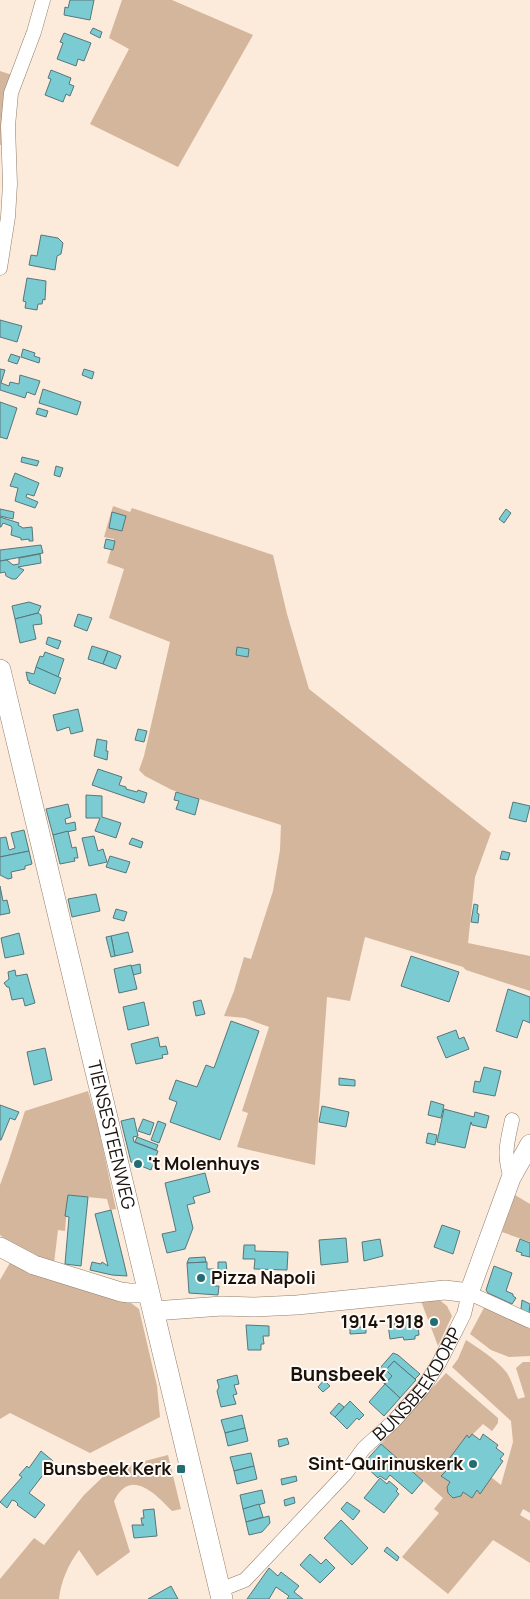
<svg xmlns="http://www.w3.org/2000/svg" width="530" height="1599" font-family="Manrope,sans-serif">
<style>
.green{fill:#d3b69c}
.building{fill:#7bcbd2;stroke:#57777a}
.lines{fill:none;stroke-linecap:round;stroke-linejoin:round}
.street-casing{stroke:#927e6b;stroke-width:15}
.secondary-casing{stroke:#927e6b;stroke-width:20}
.primary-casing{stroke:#927e6b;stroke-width:22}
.street{stroke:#fff;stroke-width:14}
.secondary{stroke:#fff;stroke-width:19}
.primary{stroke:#fff;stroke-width:21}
.poi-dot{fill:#216d73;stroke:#fffaf6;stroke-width:2}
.labels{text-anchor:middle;stroke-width:4;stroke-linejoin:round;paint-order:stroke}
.street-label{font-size:18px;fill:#19110a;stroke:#fffaf6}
.poi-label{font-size:18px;font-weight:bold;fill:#19110a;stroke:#fffaf6;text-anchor:end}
.quarter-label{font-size:20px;font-weight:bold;fill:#19110a;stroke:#fffaf6}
</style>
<rect width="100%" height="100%" fill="#fceada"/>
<!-- green -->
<g class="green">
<polygon points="122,0 172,0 253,35 178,167 90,124 129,49 109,38"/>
<polygon points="0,71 12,75 5,144 0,145"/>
<polygon points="113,506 130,512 132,508 273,555 287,614 309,689 491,833 475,877 468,943 530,956 530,991 466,970 463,967 365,937 350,1001 327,997 315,1165 237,1147 248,1113 242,1111 269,1027 245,1018 224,1016 234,991 244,957 251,959 273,891 280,850 281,825 172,790 145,776 139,770 144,756 170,642 109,618 124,569 107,563 114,539 104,537"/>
<polygon points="88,1091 98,1126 116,1209 110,1210 107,1199 68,1195 65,1231 58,1230 54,1263 19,1250 0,1235 0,1185 8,1163 25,1111"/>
<polygon points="515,1195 530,1204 530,1242 502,1232"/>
<polygon points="11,1261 131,1303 139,1309 157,1386 160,1417 90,1453 10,1413 0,1419 0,1280"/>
<polygon points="438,1299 447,1306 452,1316 438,1346 421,1301"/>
<polygon points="485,1306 530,1329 530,1356 509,1357 491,1350 470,1334"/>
<path d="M466,1340C480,1349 497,1360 507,1373C512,1381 514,1390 518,1399L525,1397L516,1368L523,1362H530V1513L523,1509L520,1515L530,1521V1563L493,1540L448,1594L402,1557L439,1513L434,1509L443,1498L381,1444L446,1373L498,1418V1423L492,1431L483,1424L469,1438L467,1435L444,1467L448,1469L442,1476L450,1482L447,1487L448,1493L454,1498L461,1496L463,1492L472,1498L477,1490L480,1494L491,1477L501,1485L513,1442L511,1421L452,1367L458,1359Z"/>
<path d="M168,1455L181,1509L172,1511C154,1492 130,1468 114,1501L130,1552L97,1576L79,1550C68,1565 61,1581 59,1599H0V1579L34,1538L44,1545L84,1495L110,1470Z"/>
</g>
<!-- building -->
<g class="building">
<polygon points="70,0 94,0 90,20 64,15 65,7 68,8"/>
<polygon points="93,28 102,32 100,38 90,33"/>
<polygon points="64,33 91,43 84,61 78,59 76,66 57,59 63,43 60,42"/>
<polygon points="51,70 71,78 69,84 74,86 70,96 66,94 63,102 45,95 51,79 48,78"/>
<polygon points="41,235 58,238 63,243 61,254 57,256 55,270 29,265 31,255 37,256"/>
<polygon points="27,278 46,281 45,300 43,299 42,304 38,304 37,310 25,308 26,302 23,301"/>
<polygon points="0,320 22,326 17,342 0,337"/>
<polygon points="23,349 35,353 34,356 40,358 39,363 21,357"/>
<polygon points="11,354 20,357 17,364 8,361"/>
<polygon points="0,369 5,370 1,383 9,386 10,382 19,384 20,375 40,381 35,395 27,392 25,398 0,390"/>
<polygon points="84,369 94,372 92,379 82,375"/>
<polygon points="43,389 81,402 77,415 39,403"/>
<polygon points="0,402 17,408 7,439 0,437"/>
<polygon points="38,408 48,411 46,417 36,414"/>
<polygon points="22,457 39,461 37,466 21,462"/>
<polygon points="56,466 63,468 60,477 54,475"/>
<polygon points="15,473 39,483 34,496 27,494 26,497 38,502 35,508 15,501 18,488 10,486"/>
<polygon points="0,509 14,512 13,519 0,516"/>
<polygon points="506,509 511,513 504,523 499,519"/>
<polygon points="112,512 126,516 122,531 109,528"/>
<polygon points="0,517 19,523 18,525 23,528 32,527 33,541 29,541 29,539 21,540 21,538 11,535 12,528 11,526 3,523 1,527 0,527"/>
<polygon points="106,539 115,541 113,550 104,548"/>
<polygon points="41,545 43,553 0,561 0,550"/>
<polygon points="40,554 41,563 18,567 24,570 16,579 12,579 6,576 5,572 0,573 0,561 7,560 13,565 19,564 19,558"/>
<polygon points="29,602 41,606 38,613 15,619 12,606"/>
<polygon points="38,613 41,615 42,624 33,625 36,639 20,643 15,619"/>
<polygon points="78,614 92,618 87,631 74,626"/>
<polygon points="48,637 61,641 58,649 46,644"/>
<polygon points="92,646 108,651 103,664 88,659"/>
<polygon points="237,647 249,649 248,657 236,655"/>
<polygon points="108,651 121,656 116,669 103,664"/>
<polygon points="45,652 64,659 58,677 36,667 40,656 43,657"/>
<polygon points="36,667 61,678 55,694 29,683 30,681 28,681 26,672 34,674"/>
<polygon points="78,709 83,731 71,734 69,727 57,731 53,715"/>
<polygon points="138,729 147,731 144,742 135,740"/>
<polygon points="97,739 107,741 106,751 108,751 107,760 94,756"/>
<polygon points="98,769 122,777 119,785 126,787 126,789 137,792 138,790 147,793 144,803 92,785"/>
<polygon points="176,792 199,799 195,815 176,809 179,801 174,800"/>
<polygon points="86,795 102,796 102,817 121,823 116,838 95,831 100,818 86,818"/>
<polygon points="513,802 530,806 526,822 509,818"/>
<polygon points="68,804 71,817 65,819 66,824 75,822 76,830 53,835 46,809"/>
<polygon points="24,830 29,851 0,857 0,838 6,837 9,850 15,848 11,833"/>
<polygon points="68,831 72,848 76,847 78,858 74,858 75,861 60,864 53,835"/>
<polygon points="94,836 98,851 103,849 107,862 89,866 82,838"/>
<polygon points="132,838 143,842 141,848 129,844"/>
<polygon points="29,851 32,864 25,866 25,869 11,872 12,878 8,879 0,875 0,857"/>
<polygon points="502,851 510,853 508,860 500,859"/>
<polygon points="110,856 130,862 126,873 106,867"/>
<polygon points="0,886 3,901 7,900 10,913 0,915"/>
<polygon points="96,894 100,911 72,917 68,899"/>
<polygon points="474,904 478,905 477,913 479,914 478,923 471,922"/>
<polygon points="116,909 127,912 124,921 113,918"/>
<polygon points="128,932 133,952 115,956 111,936"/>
<polygon points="19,933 24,954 5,958 1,938"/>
<polygon points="111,936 115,956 111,957 106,937"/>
<polygon points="411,956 459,972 449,1002 401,986"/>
<polygon points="140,964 141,973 133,975 131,966"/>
<polygon points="131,965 137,989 119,993 114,969"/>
<polygon points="15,970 16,976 27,974 35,1003 25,1006 23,998 12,1000 9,987 7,987 4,983 9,979 8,972"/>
<polygon points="508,989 530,997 530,1023 523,1020 517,1038 496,1031"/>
<polygon points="201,1000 205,1014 196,1016 193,1002"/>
<polygon points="144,1002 149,1025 128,1030 123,1007"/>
<polygon points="231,1021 259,1031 220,1140 170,1122 177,1102 169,1099 176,1080 197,1087 206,1065 214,1068"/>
<polygon points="456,1030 459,1039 464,1037 469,1049 446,1058 437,1037"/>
<polygon points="158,1037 160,1047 166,1046 168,1054 162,1055 163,1058 136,1064 131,1044"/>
<polygon points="45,1048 52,1080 34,1085 27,1052"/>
<polygon points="484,1067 501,1071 495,1096 473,1092 475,1081 480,1082"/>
<polygon points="339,1078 355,1080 355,1086 339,1085"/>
<polygon points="431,1101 444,1105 441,1118 428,1115"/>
<polygon points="0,1105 19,1112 15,1120 10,1118 1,1140 0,1140"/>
<polygon points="322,1106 349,1112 346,1127 319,1122"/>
<polygon points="444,1109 474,1117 475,1112 489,1116 486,1128 472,1125 471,1122 465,1148 437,1142"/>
<polygon points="134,1118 138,1136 133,1137 134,1142 158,1151 151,1170 131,1162 121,1121"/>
<polygon points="143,1119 154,1123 150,1135 138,1131"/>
<polygon points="158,1121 166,1124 159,1143 151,1140"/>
<polygon points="428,1133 437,1135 435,1145 426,1143"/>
<polygon points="137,1137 158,1145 156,1150 135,1142"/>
<polygon points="205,1173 210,1192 193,1197 195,1203 187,1205 193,1228 185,1249 167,1253 162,1234 176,1231 165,1183"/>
<polygon points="68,1195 88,1197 81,1266 65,1264 69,1217 65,1216"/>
<polygon points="111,1210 124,1263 127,1276 112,1275 90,1270 92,1262 101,1264 102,1262 108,1266 95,1214"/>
<polygon points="442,1225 460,1231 453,1254 434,1247"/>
<polygon points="346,1238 348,1262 321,1265 319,1240"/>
<polygon points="380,1239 383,1256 364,1261 362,1242"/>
<polygon points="520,1239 530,1243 530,1257 521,1255 522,1253 516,1251"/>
<polygon points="244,1245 255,1245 255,1251 288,1252 287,1270 254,1269 255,1259 243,1259"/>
<polygon points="205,1257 206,1262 187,1263 189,1258"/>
<polygon points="207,1262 207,1269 214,1269 215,1286 219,1286 218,1295 189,1293 187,1263"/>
<polygon points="218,1262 226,1262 227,1272 218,1272"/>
<polygon points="494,1266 512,1273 506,1291 513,1294 513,1296 516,1298 512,1304 488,1293 486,1290"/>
<polygon points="522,1300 530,1304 529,1314 521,1309"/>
<polygon points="417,1316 419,1335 415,1336 415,1339 404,1340 403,1337 390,1339 388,1325 395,1324 395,1318"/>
<polygon points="246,1325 269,1326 269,1336 263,1336 264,1344 261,1344 261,1350 248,1350"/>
<polygon points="350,1327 366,1327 366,1333 350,1334"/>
<polygon points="393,1353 398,1355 420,1374 415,1379 394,1361 386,1370 392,1376 385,1384 374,1375"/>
<polygon points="394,1361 416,1380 400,1398 385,1384 392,1376 386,1370"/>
<polygon points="237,1375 239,1384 234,1385 237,1394 233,1395 236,1404 221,1407 217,1391 219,1387 217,1380"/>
<polygon points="324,1380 330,1386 323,1392 318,1387"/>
<polygon points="385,1384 400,1398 384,1416 369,1402"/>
<polygon points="350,1401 364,1415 359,1420 357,1418 347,1429 335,1417"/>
<polygon points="339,1403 344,1407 335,1417 330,1413"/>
<polygon points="242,1415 245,1428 225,1433 221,1420"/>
<polygon points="245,1428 248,1441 228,1446 225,1433"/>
<polygon points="472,1434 480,1440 483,1434 498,1445 496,1448 504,1454 500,1459 503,1461 480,1494 477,1490 472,1498 463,1492 461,1496 453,1498 448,1493 447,1487 450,1482 441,1476 448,1469 443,1467 467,1435 469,1438"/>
<polygon points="287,1438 289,1444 279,1447 278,1440"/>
<polygon points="381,1444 423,1481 412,1494 390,1475 386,1480 380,1476 378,1478 363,1464"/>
<polygon points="41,1451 53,1461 51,1464 54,1466 45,1477 43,1475 29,1493 45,1505 35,1518 17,1505 18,1504 15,1501 12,1500 7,1508 0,1502 22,1477 19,1475 27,1466 29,1468"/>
<polygon points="251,1453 254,1466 234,1471 230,1457"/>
<polygon points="254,1466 257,1479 237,1484 234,1471"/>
<polygon points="296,1476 297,1481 282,1485 281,1479"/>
<polygon points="380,1478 387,1484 389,1481 395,1486 398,1489 396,1491 399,1494 384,1513 364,1498"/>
<polygon points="262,1490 265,1503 243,1509 240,1495"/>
<polygon points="294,1497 295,1503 285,1506 284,1500"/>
<polygon points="347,1502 360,1511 353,1520 341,1509"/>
<polygon points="259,1504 263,1517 246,1522 243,1509"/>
<polygon points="154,1509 157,1536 134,1538 132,1525 144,1525 142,1524 141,1518 144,1518 143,1510"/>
<polygon points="269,1516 270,1523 262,1532 249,1535 246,1522"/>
<polygon points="341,1520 368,1548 352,1565 324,1538"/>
<polygon points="387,1547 399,1557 397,1561 384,1551"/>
<polygon points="310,1554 321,1564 326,1559 335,1568 320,1583 300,1565"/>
<polygon points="269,1568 278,1576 281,1572 299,1586 294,1592 303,1599 287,1599 289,1596 276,1587 269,1599 247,1599"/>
<polygon points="171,1586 178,1599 148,1599"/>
</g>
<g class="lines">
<!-- street casing -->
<g class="street-casing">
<g id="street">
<polyline points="0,268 8,217 10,184 8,126 11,93 34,32 43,0"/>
<path d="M511,1178C503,1154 507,1144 512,1120"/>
<path id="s1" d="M220,1590L245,1580L345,1474L364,1448L394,1421L423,1388L439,1363L455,1332L464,1314L469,1293L530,1321"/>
</g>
</g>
<!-- secondary casing -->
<g class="secondary-casing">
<g id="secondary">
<polyline points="0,1247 34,1265 121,1292 129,1293 149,1293"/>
<polyline points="154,1311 222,1306 254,1307 297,1305 445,1290 469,1293 511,1178 530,1144"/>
</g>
</g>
<!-- primary casing -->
<g class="primary-casing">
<g id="primary">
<path id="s2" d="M0,670L222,1599"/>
</g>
</g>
<!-- street -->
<use href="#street" class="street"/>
<!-- secondary -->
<use href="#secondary" class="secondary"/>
<!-- primary -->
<use href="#primary" class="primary"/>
</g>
<!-- markers -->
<g class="poi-dot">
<circle cx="138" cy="1164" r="5"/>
<circle cx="201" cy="1278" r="5"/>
<circle cx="434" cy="1322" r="5"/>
<circle cx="473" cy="1464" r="5"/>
<rect x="176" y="1464" width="10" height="10" rx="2.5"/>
</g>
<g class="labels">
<!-- street labels -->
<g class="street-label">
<text dy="6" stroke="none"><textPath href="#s2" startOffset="478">TIENSESTEENWEG</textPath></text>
<text dy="6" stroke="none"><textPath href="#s1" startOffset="289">BUNSBEEKDORP</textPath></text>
</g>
<!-- poi labels -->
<g class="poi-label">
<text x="148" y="1170" text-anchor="start">'t Molenhuys</text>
<text x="211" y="1284" text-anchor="start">Pizza Napoli</text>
<text x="424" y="1328">1914-1918</text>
<text x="463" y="1470">Sint-Quirinuskerk</text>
<text x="171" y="1475">Bunsbeek Kerk</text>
</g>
<!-- quarter labels -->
<g class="quarter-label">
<text x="338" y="1381">Bunsbeek</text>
</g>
</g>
</svg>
